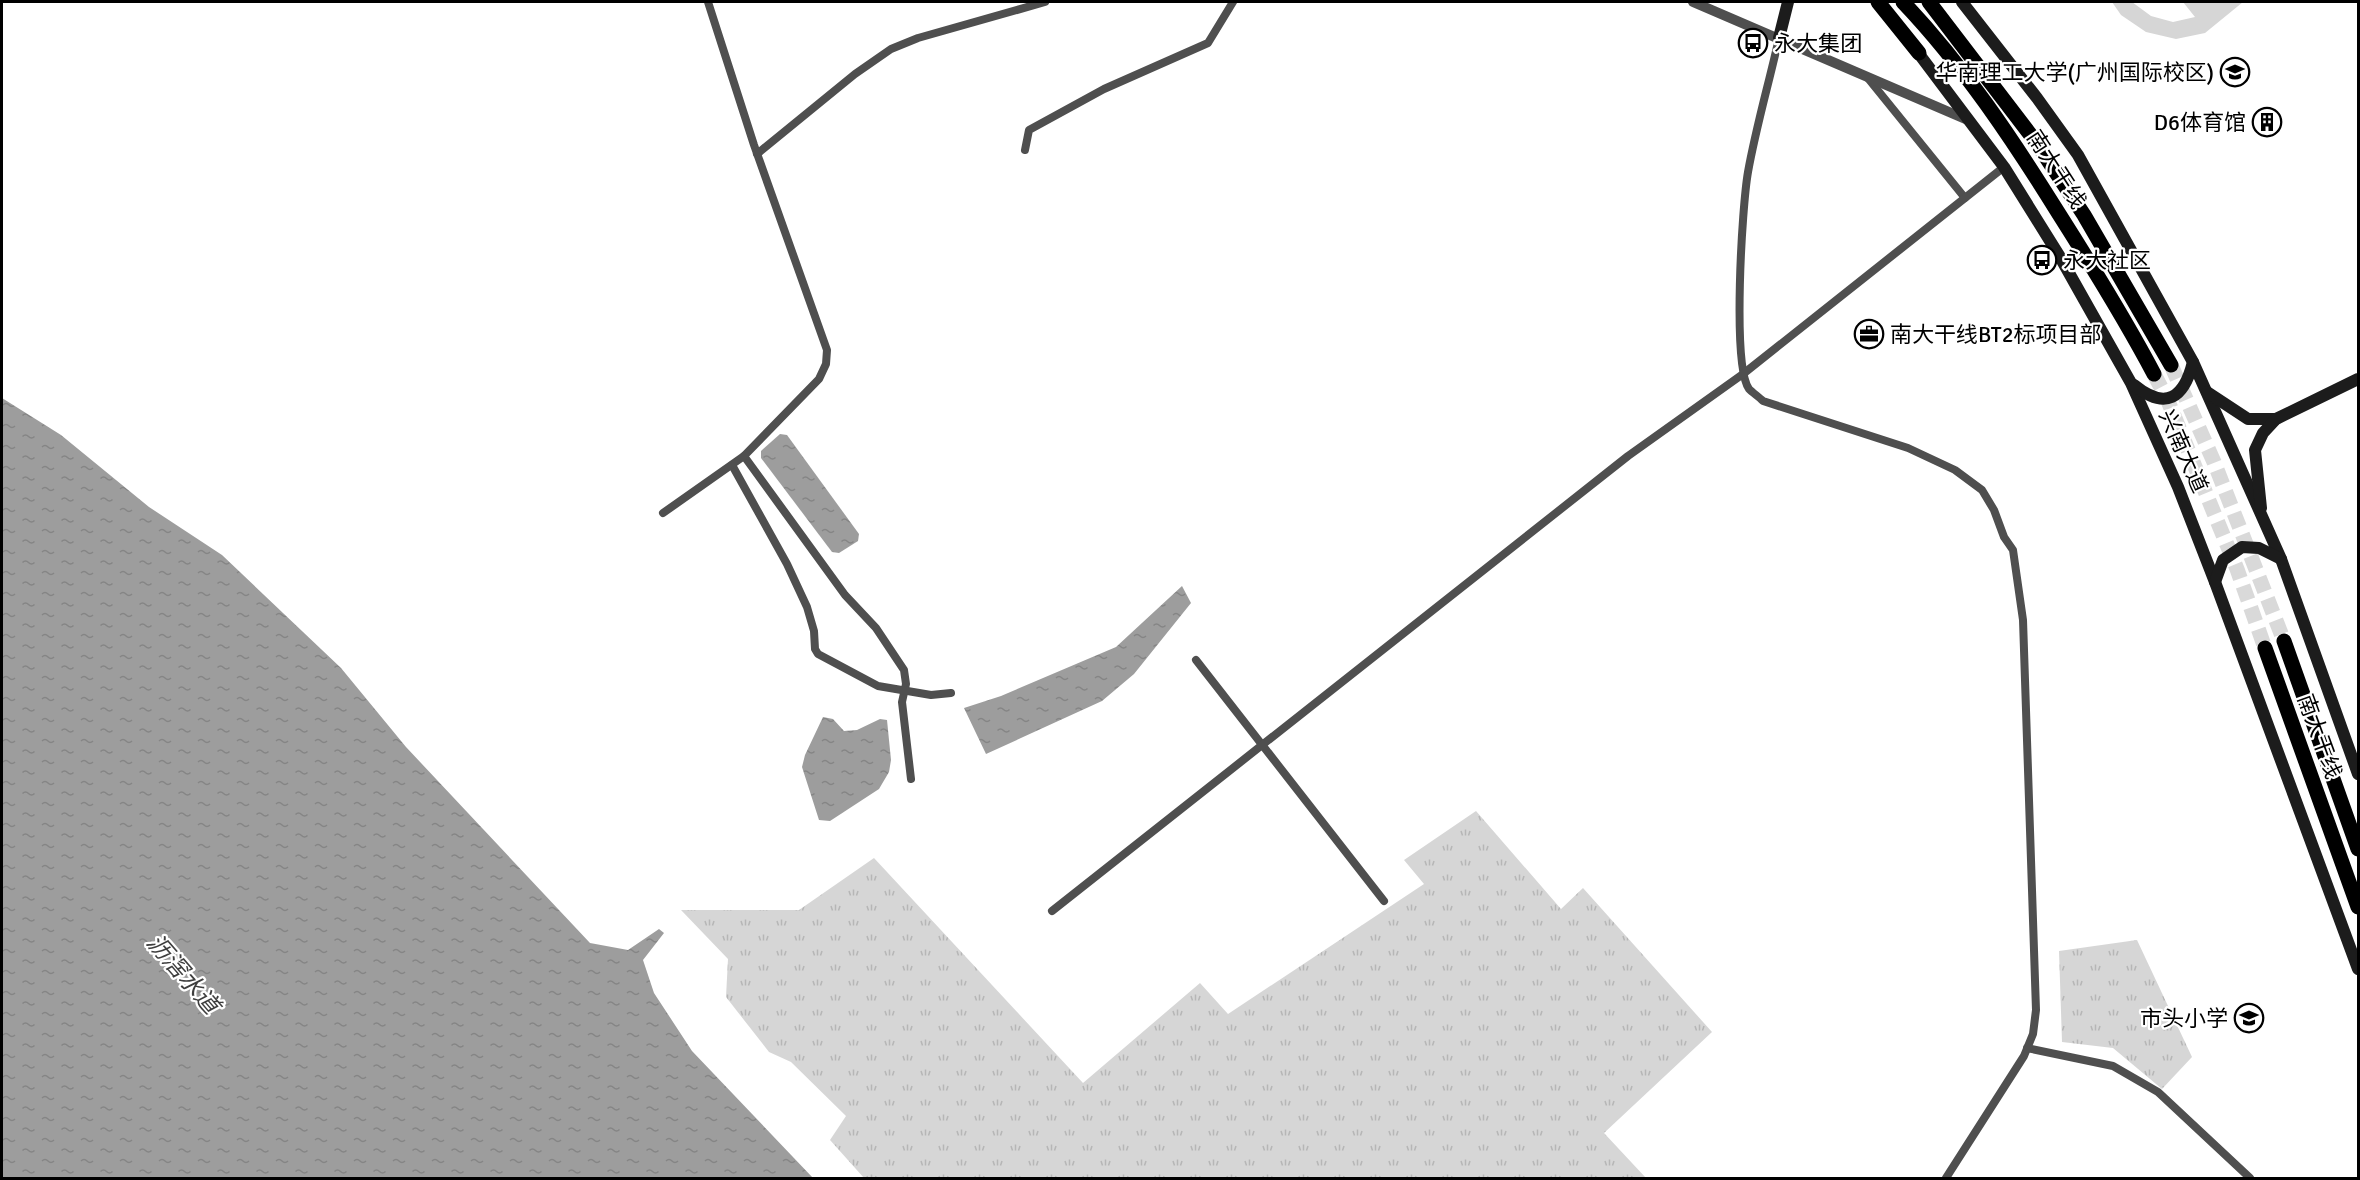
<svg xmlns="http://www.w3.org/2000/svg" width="2360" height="1180" font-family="Signika,'Noto Sans SC',sans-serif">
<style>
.grass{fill:url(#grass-tufts)}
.garden{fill:#d6d6d6}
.water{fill:url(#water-ripples)}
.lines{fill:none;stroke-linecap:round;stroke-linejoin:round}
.trunk-tunnel{stroke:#d9d9d9;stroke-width:15;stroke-dasharray:15 8;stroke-linecap:butt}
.minor{stroke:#4f4f4f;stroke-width:8}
.tertiary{stroke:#4f4f4f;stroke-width:10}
.secondary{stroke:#1c1c1c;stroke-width:12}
.trunk{stroke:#000;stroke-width:15}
.labels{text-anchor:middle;stroke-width:4.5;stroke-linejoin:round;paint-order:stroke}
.poi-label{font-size:22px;fill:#000;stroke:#fff;text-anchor:start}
.street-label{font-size:22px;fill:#000;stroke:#fff}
.water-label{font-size:24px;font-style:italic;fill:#3e3e3e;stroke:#fff}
</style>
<defs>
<pattern id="grass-tufts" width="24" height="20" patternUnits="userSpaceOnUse" patternTransform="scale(1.5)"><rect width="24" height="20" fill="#d6d6d6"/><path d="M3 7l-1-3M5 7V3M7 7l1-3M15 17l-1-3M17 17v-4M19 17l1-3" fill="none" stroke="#b6b6b6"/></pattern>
<pattern id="water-ripples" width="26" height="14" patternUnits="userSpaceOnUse" patternTransform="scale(1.5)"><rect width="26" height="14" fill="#9d9d9d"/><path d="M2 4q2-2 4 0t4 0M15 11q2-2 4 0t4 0" fill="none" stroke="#858585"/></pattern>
</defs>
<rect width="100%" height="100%" fill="#fff"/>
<!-- grass -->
<g class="grass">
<polygon points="1476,811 1561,909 1583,888 1712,1032 1604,1133 1646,1178 864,1178 830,1140 846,1116 791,1062 769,1052 726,997 728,959 681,910 799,910 874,858 1083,1083 1200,983 1228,1014 1424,884 1404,860"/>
<polygon points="2137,940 2192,1057 2162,1089 2113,1048 2062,1042 2059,951"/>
</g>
<!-- garden -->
<polygon class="garden" points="2112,2 2132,2 2151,16 2173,22 2195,17 2183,2 2243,2 2205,33 2176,39 2146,32 2121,15"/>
<!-- water -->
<g class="water">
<polygon points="2,398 61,435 149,507 222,555 341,668 406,747 590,943 628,950 659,929 664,933 643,960 654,993 692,1051 813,1178 2,1178"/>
<polygon points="780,434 787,435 859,534 858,541 839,553 832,552 761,458 761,451"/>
<polygon points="1182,586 1191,603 1134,674 1102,701 986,754 964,708 1001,696 1116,647"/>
<polygon points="823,717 833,719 844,731 857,730 880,719 887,720 891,760 889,772 879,789 830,821 819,820 802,767 805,755"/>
</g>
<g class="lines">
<!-- trunk-tunnel -->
<g class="trunk-tunnel">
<polyline points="2171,365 2214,462 2284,641"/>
<polyline points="2154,374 2168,401 2237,569 2265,648"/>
</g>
<!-- minor -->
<g class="minor">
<path d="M1779,38C1769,83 1756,127 1748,172C1742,206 1732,365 1749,389C1753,393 1759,397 1763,401L1908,448L1955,470L1982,490L1994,510L2004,537L2013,550L2023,620L2036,1010L2033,1034L2024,1056L1946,1178"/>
<polyline points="1867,77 1965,198"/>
<polyline points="1025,150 1029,130 1104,89 1208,43 1233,2"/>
<polyline points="757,154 855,74 891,49 918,38 1045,2"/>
<polyline points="744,456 845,595 876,628 904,670 906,684 902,702 911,779"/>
<polyline points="732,465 787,564 807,607 814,631 815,649 818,654 878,686 931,695 951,693"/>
<polyline points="663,513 744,456 819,379 826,364 827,350 754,145 708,2"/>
<polyline points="1196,660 1384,901"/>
<polyline points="1052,911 1628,456 1743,374 2004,167"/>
<polyline points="2027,1048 2113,1066 2158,1092 2250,1178"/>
</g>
<!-- tertiary -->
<polyline class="tertiary" points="1693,2 1970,121"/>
<!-- secondary -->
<g class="secondary">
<polyline points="1962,2 2037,98 2078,155 2193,362 2281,559 2358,774"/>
<polyline points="1779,38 1788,2"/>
<polyline points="1913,46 2004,167 2060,257 2131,383 2178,487 2215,582 2358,969"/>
<path d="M2134,385C2166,411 2184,398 2193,362"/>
<polyline points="2207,392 2248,419 2276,419"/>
<polyline points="2261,508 2255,450 2263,433 2276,419 2358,379"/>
<polyline points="2215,582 2223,560 2242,547 2259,548 2281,559"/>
</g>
<!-- trunk -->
<g class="trunk">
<polyline points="1878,2 1919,53"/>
<path d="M1903,2C1963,65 2013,140 2059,214C2092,266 2125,319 2154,374"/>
<polyline points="1929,2 2036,142 2084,215 2171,365"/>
<polyline points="2284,641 2358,849"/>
<polyline points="2265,648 2358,907"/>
</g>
</g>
<!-- icons -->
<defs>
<g id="bus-ring" transform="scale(1.5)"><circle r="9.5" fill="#fff" stroke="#000" stroke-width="1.5"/><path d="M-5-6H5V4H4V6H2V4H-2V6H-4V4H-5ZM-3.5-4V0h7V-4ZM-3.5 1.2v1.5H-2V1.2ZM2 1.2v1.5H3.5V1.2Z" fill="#000"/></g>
<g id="university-ring" transform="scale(1.5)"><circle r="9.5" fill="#fff" stroke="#000" stroke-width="1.5"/><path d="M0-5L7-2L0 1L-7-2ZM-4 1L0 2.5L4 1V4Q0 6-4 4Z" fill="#000"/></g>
<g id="building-ring" transform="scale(1.5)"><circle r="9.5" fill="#fff" stroke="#000" stroke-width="1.5"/><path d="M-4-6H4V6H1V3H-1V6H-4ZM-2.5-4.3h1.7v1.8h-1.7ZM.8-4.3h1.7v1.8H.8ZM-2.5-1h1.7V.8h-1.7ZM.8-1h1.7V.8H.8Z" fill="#000"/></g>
<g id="office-ring" transform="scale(1.5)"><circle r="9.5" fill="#fff" stroke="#000" stroke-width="1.5"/><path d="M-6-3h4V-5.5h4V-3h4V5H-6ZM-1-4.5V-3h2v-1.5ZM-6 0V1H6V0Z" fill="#000"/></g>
<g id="school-ring" transform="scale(1.5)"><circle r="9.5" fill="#fff" stroke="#000" stroke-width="1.5"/><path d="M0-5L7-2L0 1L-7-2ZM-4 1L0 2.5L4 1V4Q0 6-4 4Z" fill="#000"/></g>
</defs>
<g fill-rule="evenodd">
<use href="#bus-ring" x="1753" y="43"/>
<use href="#university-ring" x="2235" y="72"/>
<use href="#building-ring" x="2267" y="122"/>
<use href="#bus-ring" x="2042" y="260"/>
<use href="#office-ring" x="1869" y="334"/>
<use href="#school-ring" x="2249" y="1018"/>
</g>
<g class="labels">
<!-- poi labels -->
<g class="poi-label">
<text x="1774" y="51">永大集团</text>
<text x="2214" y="80" text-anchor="end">华南理工大学(广州国际校区)</text>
<text x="2246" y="130" text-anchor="end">D6体育馆</text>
<text x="2063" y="268">永大社区</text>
<text x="1890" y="342">南大干线BT2标项目部</text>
<text x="2228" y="1026" text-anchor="end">市头小学</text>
</g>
<!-- street labels -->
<g class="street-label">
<text transform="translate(2057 169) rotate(57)" y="8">南大干线</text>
<text transform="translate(2184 451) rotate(66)" y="8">兴南大道</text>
<text transform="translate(2320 736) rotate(70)" y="8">南大干线</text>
</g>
<!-- water labels -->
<g class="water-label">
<text transform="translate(183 974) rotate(49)" y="8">沥滘水道</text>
</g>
</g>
<!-- border -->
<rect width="2360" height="1180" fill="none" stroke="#000000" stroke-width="6"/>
</svg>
